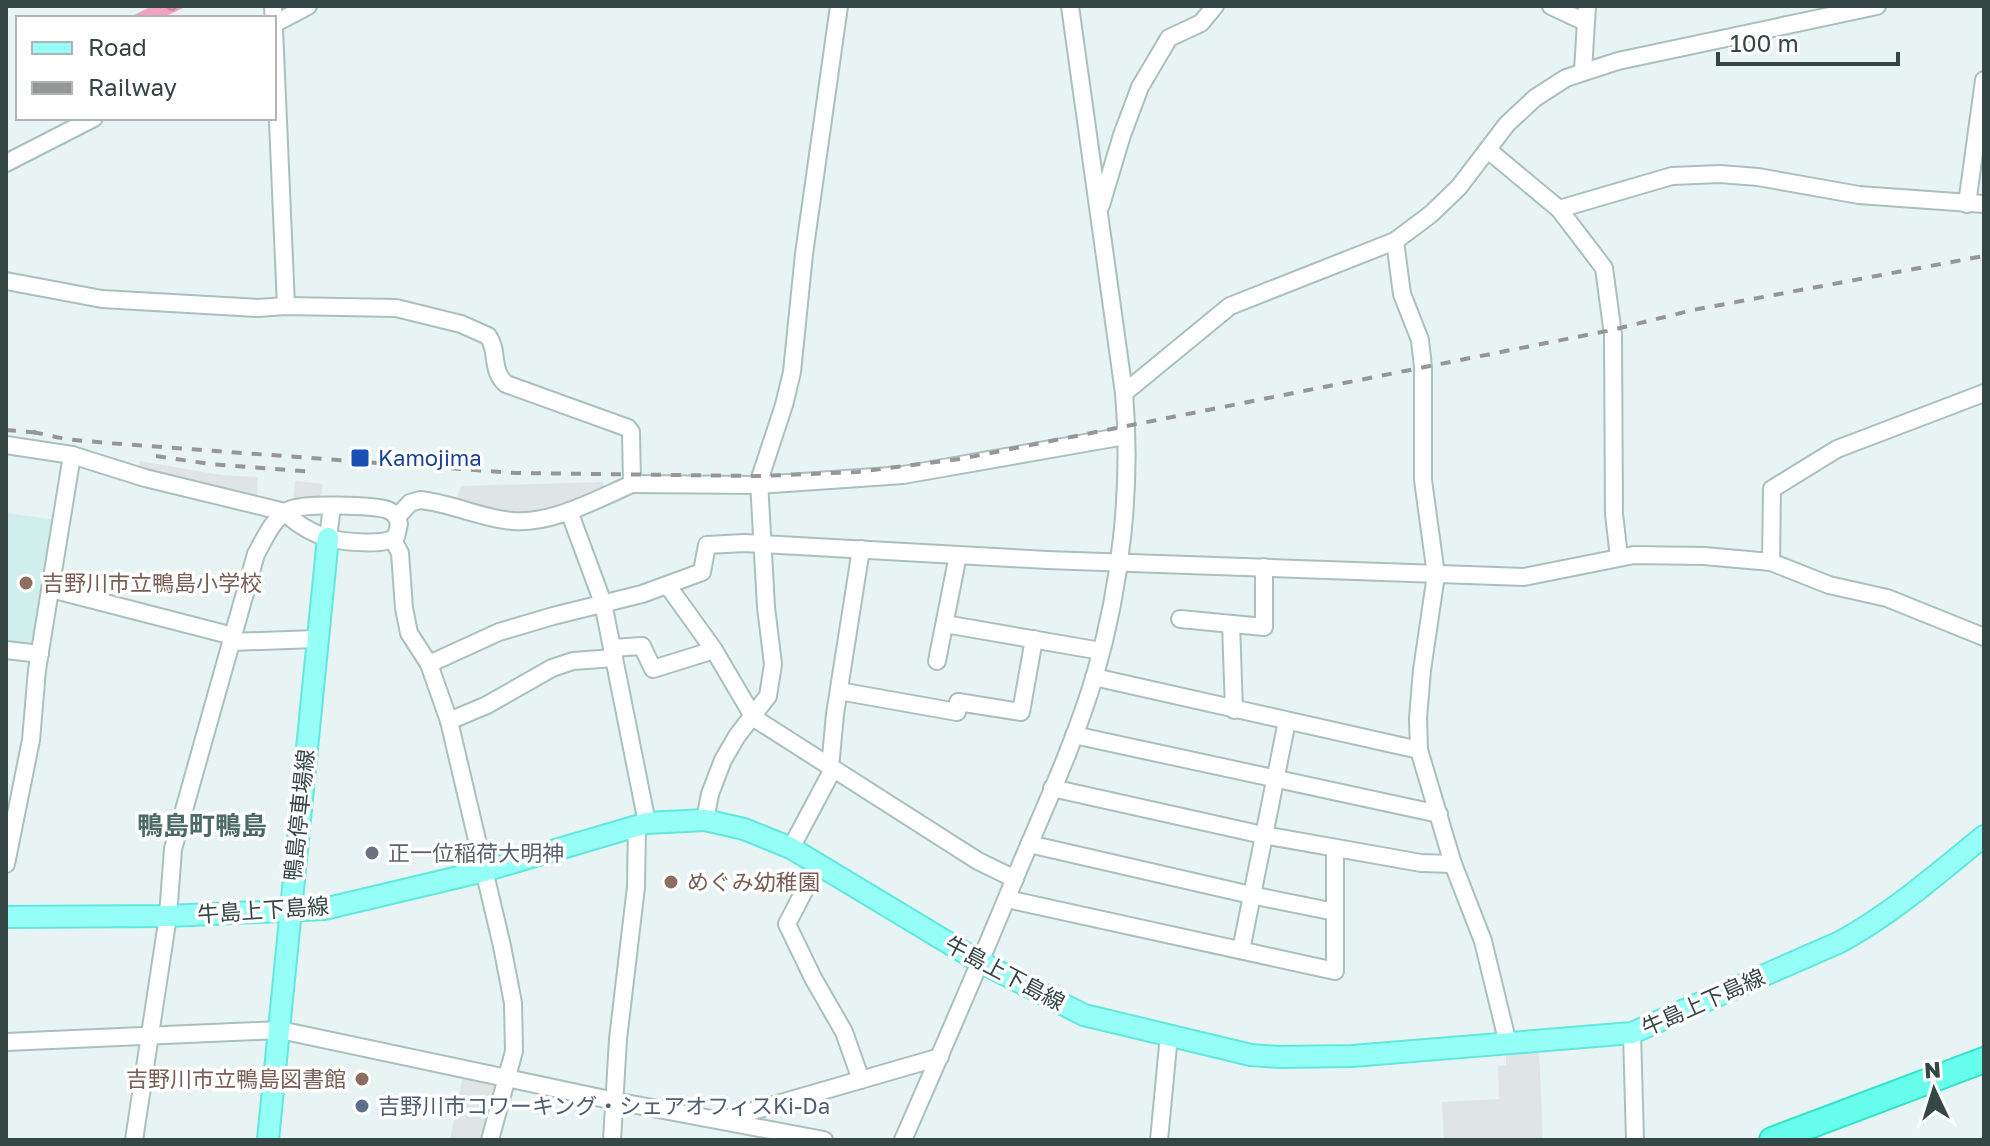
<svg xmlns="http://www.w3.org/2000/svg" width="1990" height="1146" font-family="'Golos Text','Noto Sans JP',sans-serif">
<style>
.education{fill:#d0eeeb}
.parking{fill:#dfe5e4}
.water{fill:url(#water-ripples)}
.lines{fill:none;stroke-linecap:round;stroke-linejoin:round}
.minor-casing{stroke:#a9c0bd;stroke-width:20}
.major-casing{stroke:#61e8dc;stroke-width:24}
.highway-casing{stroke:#31e3c7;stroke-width:28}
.minor{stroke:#fff;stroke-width:16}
.major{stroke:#95fff7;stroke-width:20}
.highway{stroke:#67ffec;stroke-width:24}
.rail{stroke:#969696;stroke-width:4;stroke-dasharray:10 10;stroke-linecap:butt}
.transit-dot{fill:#1a4fb4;stroke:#fff;stroke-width:3}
.education-dot{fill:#8d6e63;stroke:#fff;stroke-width:3}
.worship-dot{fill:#6b7280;stroke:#fff;stroke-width:3}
.service-dot{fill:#5c6f8a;stroke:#fff;stroke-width:3}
.labels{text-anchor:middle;stroke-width:7;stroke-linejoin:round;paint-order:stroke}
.transit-label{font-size:22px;fill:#164399;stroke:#fff;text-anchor:start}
.education-label{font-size:22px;fill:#785e54;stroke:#fff;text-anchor:start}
.street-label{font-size:22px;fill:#354744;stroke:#fff}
.worship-label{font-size:22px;fill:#5b616d;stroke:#fff;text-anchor:start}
.service-label{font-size:22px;fill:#4e5e75;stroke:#fff;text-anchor:start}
.quarter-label{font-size:26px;font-weight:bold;fill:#4c6b65;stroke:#fff}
</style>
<defs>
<pattern id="water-ripples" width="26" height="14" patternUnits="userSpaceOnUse" patternTransform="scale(2)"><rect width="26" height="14" fill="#f3a1c0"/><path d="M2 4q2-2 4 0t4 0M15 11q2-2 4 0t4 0" fill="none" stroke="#c6859e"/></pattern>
</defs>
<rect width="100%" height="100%" fill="#e7f4f3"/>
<!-- education -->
<polygon class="education" points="6,513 57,520 36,651 6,647"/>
<!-- parking -->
<g class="parking">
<polygon points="140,461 221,475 258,477 257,495 138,470"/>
<polygon points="295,481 323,484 320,502 293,501"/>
<polygon points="603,482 604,492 540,514 494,513 455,504 461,486"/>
<polygon points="1539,1051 1543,1140 1444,1140 1442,1102 1499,1099 1498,1066 1506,1065 1506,1053"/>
<polygon points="463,1076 497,1083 482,1140 450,1140"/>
</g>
<!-- water -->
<polygon class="water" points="152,6 187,6 162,18 128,18"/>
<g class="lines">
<!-- minor casing -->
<g class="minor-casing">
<g id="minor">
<polyline points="273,6 286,306"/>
<polyline points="1551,6 1585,22"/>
<polyline points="274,24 308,6"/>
<polyline points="1583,71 1587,6"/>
<polyline points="1488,150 1559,209 1604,268 1613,335 1614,514 1619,557"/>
<polyline points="6,163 94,118"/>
<polyline points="1967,204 1984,80"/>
<polyline points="1101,205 1122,135 1140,87 1169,38 1201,23 1215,6"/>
<polyline points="1559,209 1672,176 1720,174 1758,177 1859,195 1984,204"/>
<polyline points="1395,241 1402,294 1420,340 1423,367 1423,480 1436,575 1422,670 1418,718 1419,750 1453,864 1483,941 1508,1044"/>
<path d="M6,281L102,299L258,308L286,306L396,308L461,324L488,336C499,351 490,370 506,384L628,428L631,432L632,484C595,500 553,524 512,521C480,518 451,503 420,500L410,503L397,517"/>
<polyline points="1124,393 1230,306 1395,241 1431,214 1459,187 1507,124 1535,98 1566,78 1618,61 1877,6"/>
<path d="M6,445L72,455L145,478L285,512C294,523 314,534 328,538C343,542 385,546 396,537L399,524C397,517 395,513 388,510C374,505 302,503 289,510C273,518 265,538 256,554L173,849L168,916L134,1140"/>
<polyline points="632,484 759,485 903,475 1125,436"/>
<polyline points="569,511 603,603 647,823"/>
<polyline points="328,538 332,506"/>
<polyline points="393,540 400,553 404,608 409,633 429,664 449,721 502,946 513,1003 514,1051 490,1140"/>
<polyline points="1771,562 1772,489 1837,449 1984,393"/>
<polyline points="668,586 714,650 754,718 978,861 1015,879"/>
<polyline points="51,589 233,636"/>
<polyline points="1180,619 1264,627 1264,567"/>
<polyline points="945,624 1101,651"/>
<polyline points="1231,624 1234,710"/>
<polyline points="231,642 316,639"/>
<polyline points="612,648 642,646 653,669 714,650"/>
<polyline points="6,650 40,654"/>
<polyline points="937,661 958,555"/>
<polyline points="429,664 499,632 553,616 642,594 702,572 707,545 744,543 1047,560 1524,577 1634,555 1704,556 1771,562 1829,585 1887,598 1984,637"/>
<polyline points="1094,677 1419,750"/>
<polyline points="839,691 957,712 958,702 1021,712 1034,639"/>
<polyline points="449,721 487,705 552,668 573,661 614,658"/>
<polyline points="1074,735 1439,814"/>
<polyline points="830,768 835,714 861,549"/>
<polyline points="1052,788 1263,835 1421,863 1453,864"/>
<polyline points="705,820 710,794 723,760 737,736 768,696 773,664 766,607 759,481 784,405 792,372 804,254 839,6"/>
<polyline points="1029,844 1251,895 1335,912"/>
<polyline points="791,848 833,769"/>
<polyline points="6,864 31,740 37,670 72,455"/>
<polyline points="818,864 787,924 813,978 844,1032 861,1080"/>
<polyline points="1007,899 1335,971 1335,848"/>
<polyline points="1241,950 1287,721"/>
<polyline points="1632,1033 1635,1140"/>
<polyline points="6,1042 280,1030 615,1101 824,1140"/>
<polyline points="725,1119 940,1057"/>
<polyline points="612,1140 618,1039 636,887 637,826"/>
<path d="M903,1140C941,1053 979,966 1015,878C1043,811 1074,745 1095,675C1121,586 1132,486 1124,393L1070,6"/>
<polyline points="1159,1140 1169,1035"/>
</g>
</g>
<!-- major casing -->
<g class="major-casing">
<g id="major">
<path d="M6,917L168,916L324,909L484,871L647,823L705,820L744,829L791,848L980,962L1084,1015L1251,1055L1280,1057L1352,1056L1632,1033L1840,942C1893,913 1937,874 1984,836"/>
<polyline points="268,1140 328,538"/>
</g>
</g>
<!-- highway casing -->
<g class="highway-casing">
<polyline id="highway" points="1772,1140 1984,1060"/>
</g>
<!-- minor -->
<use href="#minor" class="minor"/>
<!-- major -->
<use href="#major" class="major"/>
<!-- highway -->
<use href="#highway" class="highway"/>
<!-- rail -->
<g class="rail">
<polyline points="6,430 42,433"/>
<polyline points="33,432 65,439 107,443 515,473 760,476 858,472 960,459 1612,330 1693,310 1984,256"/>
<polyline points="156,456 210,464 315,472"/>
</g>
</g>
<!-- markers -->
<rect class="transit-dot" x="350" y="448" width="20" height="20" rx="4"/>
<g class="education-dot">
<circle cx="26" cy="583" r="8"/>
<circle cx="671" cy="882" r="8"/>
<circle cx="362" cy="1079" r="8"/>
</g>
<circle class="worship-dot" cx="372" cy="853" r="8"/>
<circle class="service-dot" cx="362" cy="1106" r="8"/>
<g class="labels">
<!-- transit labels -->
<g class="transit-label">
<text x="378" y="466">Kamojima</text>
</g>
<!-- education labels -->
<g class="education-label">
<text x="42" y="591">吉野川市立鴨島小学校</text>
<text x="687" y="890">めぐみ幼稚園</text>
<text x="346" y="1087" text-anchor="end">吉野川市立鴨島図書館</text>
</g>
<!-- street labels -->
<g class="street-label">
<text transform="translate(299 815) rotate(-84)" y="8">鴨島停車場線</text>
<text transform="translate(263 910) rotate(-4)" y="8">牛島上下島線</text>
<text transform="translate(1005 973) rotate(28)" y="8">牛島上下島線</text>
<text transform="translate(1703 1002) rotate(-24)" y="8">牛島上下島線</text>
</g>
<!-- worship labels -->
<g class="worship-label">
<text x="388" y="861">正一位稲荷大明神</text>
</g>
<!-- service labels -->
<g class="service-label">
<text x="378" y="1114">吉野川市コワーキング・シェアオフィスKi-Da</text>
</g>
<!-- quarter labels -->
<g class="quarter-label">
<text x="202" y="835">鴨島町鴨島</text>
</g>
</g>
<!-- border -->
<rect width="1990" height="1146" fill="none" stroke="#354744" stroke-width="16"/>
<!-- legend -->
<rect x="16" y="16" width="260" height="104" fill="#ffffff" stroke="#aeb5b4" stroke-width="2"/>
<rect x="32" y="42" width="40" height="12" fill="#95fff7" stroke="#aeb5b4" stroke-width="2"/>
<text x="88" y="56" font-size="24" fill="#354744">Road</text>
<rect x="32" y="82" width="40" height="12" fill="#969696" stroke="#aeb5b4" stroke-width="2"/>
<text x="88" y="96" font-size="24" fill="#354744">Railway</text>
<!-- north arrow -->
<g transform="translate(1934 1090) rotate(356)" stroke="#ffffff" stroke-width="6" paint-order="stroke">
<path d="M0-6L14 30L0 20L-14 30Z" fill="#354744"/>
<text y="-12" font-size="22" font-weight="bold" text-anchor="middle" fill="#354744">N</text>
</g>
<!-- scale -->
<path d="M1718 52v12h180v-12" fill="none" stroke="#354744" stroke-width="4"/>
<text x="1730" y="52" font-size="24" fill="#354744" stroke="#ffffff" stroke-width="6" paint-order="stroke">100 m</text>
</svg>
